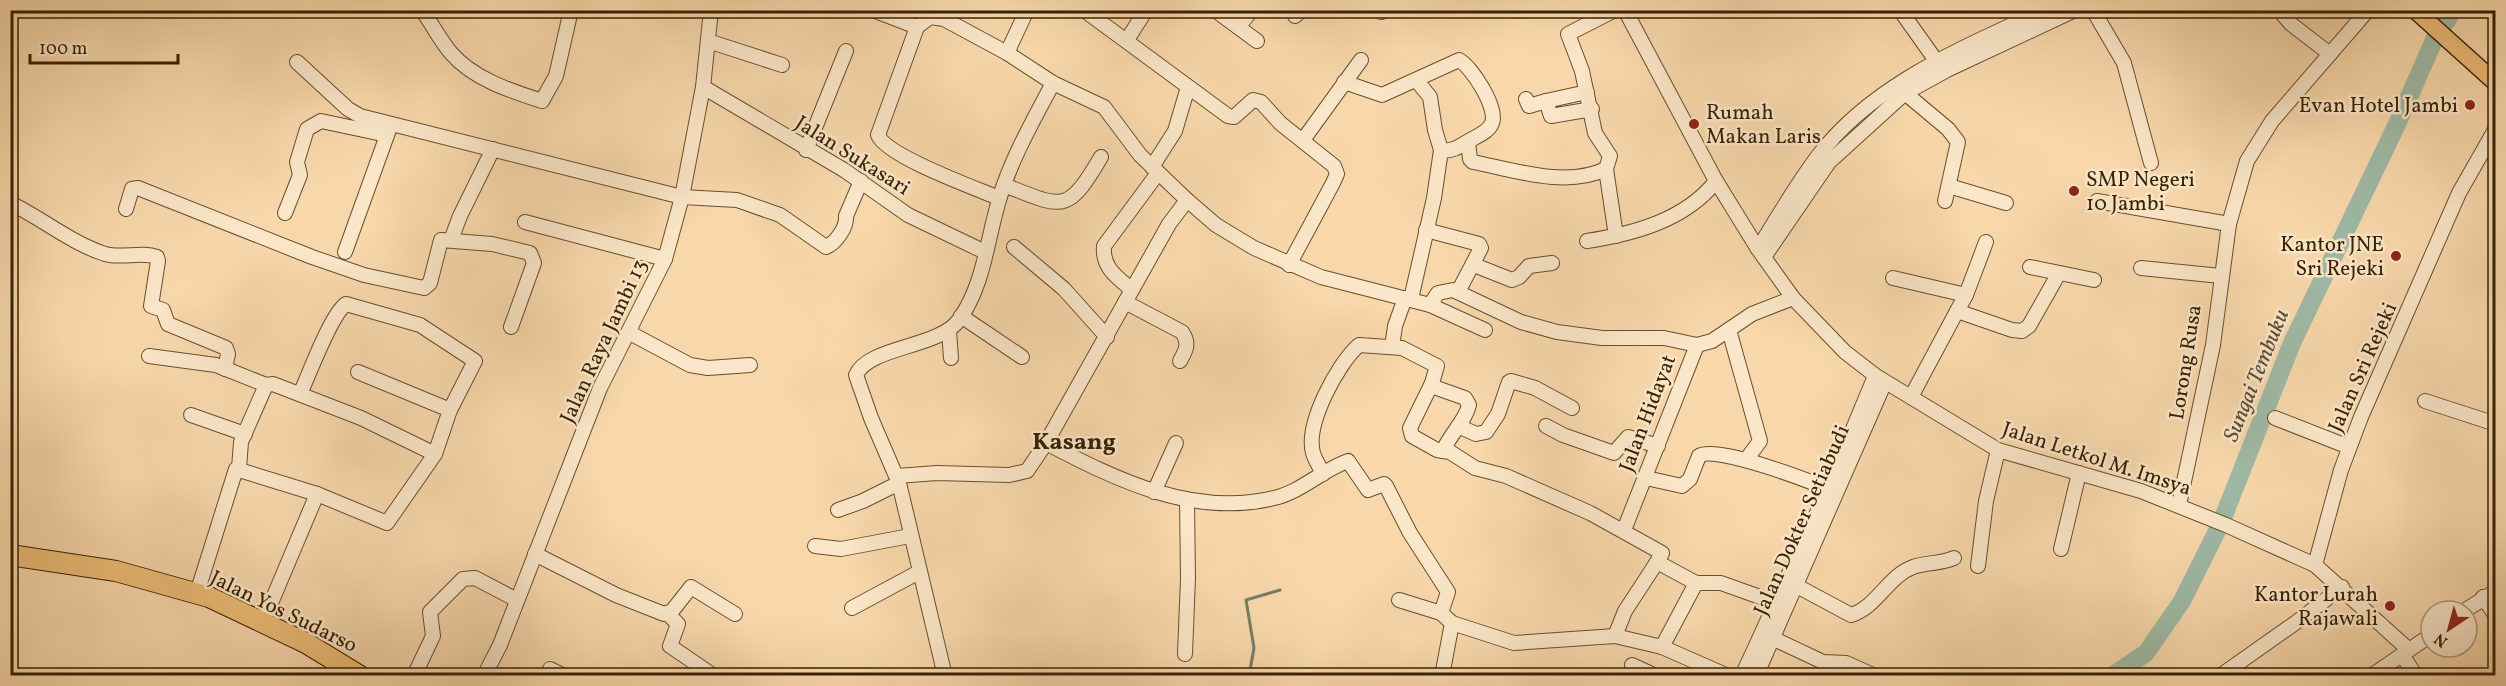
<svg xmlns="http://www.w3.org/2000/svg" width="2506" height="686" font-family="Vollkorn,serif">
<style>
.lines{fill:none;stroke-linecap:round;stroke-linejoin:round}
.stream{stroke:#757d63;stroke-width:3}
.river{stroke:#9ebaa5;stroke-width:18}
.minor-casing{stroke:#684f2b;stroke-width:16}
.major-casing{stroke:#382100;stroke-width:19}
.highway-casing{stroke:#382100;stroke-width:22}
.minor{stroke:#fae6c8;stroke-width:14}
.major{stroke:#ecbc76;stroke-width:16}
.highway{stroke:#ecbc76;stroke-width:20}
.poi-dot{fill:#8f2418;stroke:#fae6c8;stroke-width:2}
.labels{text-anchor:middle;stroke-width:5;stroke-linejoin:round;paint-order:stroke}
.poi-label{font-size:21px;fill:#382100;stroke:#fae6c8;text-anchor:end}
.street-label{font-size:21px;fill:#382100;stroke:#fae6c8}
.water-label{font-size:22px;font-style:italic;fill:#574f32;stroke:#fae6c8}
.quarter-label{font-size:24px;font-weight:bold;fill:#382100;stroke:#fae6c8}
</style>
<rect width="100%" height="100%" fill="#f8d8ab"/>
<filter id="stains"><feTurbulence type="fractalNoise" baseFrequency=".00333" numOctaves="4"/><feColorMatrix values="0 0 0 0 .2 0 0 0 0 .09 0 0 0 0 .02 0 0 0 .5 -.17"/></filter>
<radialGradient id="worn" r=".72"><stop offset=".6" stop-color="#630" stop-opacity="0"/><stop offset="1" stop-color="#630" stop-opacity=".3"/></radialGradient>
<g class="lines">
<!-- stream -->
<polyline class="stream" points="1249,676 1254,648 1246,600 1280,590"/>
<!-- river -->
<polyline class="river" points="2112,676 2146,653 2182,601 2221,523 2292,343 2398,122 2435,38 2454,10"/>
<!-- minor casing -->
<g class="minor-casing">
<g id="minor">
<path d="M422,10C432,24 440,40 451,53C473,79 511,91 542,101L556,76L571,10"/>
<polyline points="873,10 917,27"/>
<polyline points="1084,10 1228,116 1234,117 1253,100 1261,102 1280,123 1334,166 1337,174 1333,183 1289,265"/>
<polyline points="1215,10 1257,41"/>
<polyline points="1380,10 1381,12"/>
<polyline points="1625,10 1716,181 1758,249 1793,298 1845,352 1876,376 1998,450 2141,491 2226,525 2315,565 2409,650"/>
<polyline points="1900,10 1937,62"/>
<polyline points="2093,10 2124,63 2151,163"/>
<polyline points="2279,10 2291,24 2330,54"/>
<polyline points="1295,16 1302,10"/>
<polyline points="1238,27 1252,10"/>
<polyline points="1127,40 1146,10"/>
<polyline points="708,41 782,65"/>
<polyline points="1007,53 1027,10"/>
<path d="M297,62L348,109L360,116L682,197L737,200L780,215L826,247C836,243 847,227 846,216L861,181"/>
<path d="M1344,82L1382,95L1459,60C1472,67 1498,108 1492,123C1489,132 1475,137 1467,142C1459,147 1451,152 1441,150"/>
<polyline points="703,87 844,170 908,215 985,252"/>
<polyline points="1587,92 1546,101 1551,116 1592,109"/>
<polyline points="1905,93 1948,129 1958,142 1945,201"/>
<polyline points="1526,99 1529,106 1546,101"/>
<polyline points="1303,140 1361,60"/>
<path d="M1468,142L1470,159L1473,162C1514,170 1566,188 1606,169L1610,156L1595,133L1582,71L1568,34L1615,10"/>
<polyline points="806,150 846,51"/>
<polyline points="1152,167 1175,131 1188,87"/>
<polyline points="1606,169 1616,236"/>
<path d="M1004,185C1063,208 1067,215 1101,157"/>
<polyline points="1949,186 2006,203"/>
<path d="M999,198C975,188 886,156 878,135L917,27L930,17L944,19L1007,53L1053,83L1104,107L1140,155L1187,200L1216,225L1254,248L1321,277L1430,305L1438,293L1453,290L1521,322L1557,332L1602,338H1664L1697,345L1712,341L1752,314L1793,298"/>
<polyline points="2097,201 2229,224"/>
<path d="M10,203C43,219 71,243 105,254C122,259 141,251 157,257L158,261L151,306L163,310L168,324L226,348L228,354L225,369"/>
<polyline points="126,209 132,189 138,188 312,257 364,275 424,288 430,283 441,240 492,244 530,253 534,263 511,327"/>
<polyline points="285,213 300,175 297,162 307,129 321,121 387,135"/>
<polyline points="525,222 665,259"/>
<polyline points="1426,230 1479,244 1481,248 1458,292"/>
<polyline points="451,240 460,216 493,149"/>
<path d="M1587,241C1633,234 1686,220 1716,181"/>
<polyline points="1014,247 1064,289 1107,337"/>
<path d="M1758,249C1777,218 1796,185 1818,156C1874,83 1963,48 2044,10"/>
<polyline points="345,252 390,127"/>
<polyline points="1764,257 1829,162 1905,93 1947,70 2075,10"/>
<polyline points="1474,265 1512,280 1519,277 1529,266 1552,263"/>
<polyline points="2030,267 2094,280"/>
<polyline points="2141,268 2221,276"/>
<polyline points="1893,278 1966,295"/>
<path d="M1132,290C1117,277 1102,268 1104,246L1158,173"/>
<polyline points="1411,299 1434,198 1441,150 1435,130 1430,97 1417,81"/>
<path d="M1125,302L1182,332C1190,344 1186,350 1180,361"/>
<polyline points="1430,305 1485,330"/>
<polyline points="1957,311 1966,295 1986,242"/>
<polyline points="961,316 1022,357"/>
<polyline points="1729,330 1760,441 1746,460"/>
<polyline points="949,331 951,358"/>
<polyline points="630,333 690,365 708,368 750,365"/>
<polyline points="1392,347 1395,326 1405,298"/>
<polyline points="149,356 216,365 266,385 273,384 361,418 435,454"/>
<polyline points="358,372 450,410"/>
<path d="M1431,386L1465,398L1469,405C1465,422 1450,434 1443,451"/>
<polyline points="1911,397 1957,311 2012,330 2022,331 2029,326 2059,273"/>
<polyline points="2425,401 2496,424"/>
<polyline points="191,415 245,434"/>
<polyline points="2275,418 2349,447"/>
<polyline points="1458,426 1476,434 1486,432 1498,414 1509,382 1511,381 1535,388 1572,408"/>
<polyline points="1546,426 1563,435 1614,453 1628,437 1658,446"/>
<path d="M1046,443C1115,479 1193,518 1274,498C1301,492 1322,470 1348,461L1368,490L1384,484L1386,486L1410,533L1448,592L1441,613L1452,623L1442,676"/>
<polyline points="239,468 241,442 266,385"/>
<path d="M1323,474C1320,467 1315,460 1313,453C1305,424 1338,363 1359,345L1402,348L1437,366L1432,383L1410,428L1412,436L1437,450L1450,452L1475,468L1506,476L1590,513L1662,553L1657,562L1696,583L1662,647"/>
<polyline points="897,476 937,473 1009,475 1027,471 1046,443 1169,224 1187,200"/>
<path d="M1646,478L1682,486L1690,479L1699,456C1715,444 1815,483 1835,492"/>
<polyline points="1154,492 1176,443"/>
<polyline points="2179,505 2213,345 2229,224 2247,161 2272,121 2368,10"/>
<polyline points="838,510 863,501 899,483"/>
<polyline points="1624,530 1697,345"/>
<polyline points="815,546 841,549 910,536"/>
<polyline points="2061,549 2079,473"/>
<polyline points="535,554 616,595 664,614 672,611 691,587 735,614"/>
<polyline points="2315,565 2341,470 2361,417 2459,193 2496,128"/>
<polyline points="1978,566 1986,501 1998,450"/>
<polyline points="1696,583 1721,583 1774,602"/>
<path d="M1795,585L1851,615C1877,607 1888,576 1913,567C1927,562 1941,564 1954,558"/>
<path d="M197,593L236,469L317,494L387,523L435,454L450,410L475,361L420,325L346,304C331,314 309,375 300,394"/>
<polyline points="2483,597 2496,616"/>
<polyline points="1399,600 1441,613"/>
<polyline points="852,608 919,572"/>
<polyline points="2464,611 2496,591"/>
<polyline points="668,614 678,624 670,646 711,674"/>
<polyline points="263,622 317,494"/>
<polyline points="1452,623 1514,643 1615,636 1662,647 1728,676"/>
<polyline points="1615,636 1625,611 1657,562"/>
<polyline points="1772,638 1823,662 1846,663 1875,676"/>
<polyline points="1185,654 1188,578 1187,500"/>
<polyline points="2402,655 2416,676"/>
<polyline points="1632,665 1656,676"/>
<polyline points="550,669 564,676"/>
<polyline points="414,676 433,636 430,612 463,579 475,578 517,600"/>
<polyline points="484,676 500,645 600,388 665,259 682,197 703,87 711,10"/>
<path d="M945,676L899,483L871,418L856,375C869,346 939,348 959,320C984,285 987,240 999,200C1011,159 1033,121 1053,83"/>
<polyline points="1742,676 1828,489 1875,376"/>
<polyline points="1756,676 1885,382"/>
<polyline points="2220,676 2298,621 2342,587"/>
<polyline points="2371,676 2431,635"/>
</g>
</g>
<!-- major casing -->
<g class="major-casing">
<polyline id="major" points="2415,10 2496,83"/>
</g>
<!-- highway casing -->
<g class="highway-casing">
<polyline id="highway" points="10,555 116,571 209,597 306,643 360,676"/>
</g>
<!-- minor -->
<use href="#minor" class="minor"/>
<!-- major -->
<use href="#major" class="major"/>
<!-- highway -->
<use href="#highway" class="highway"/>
</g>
<!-- markers -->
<g class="poi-dot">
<circle cx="2470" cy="105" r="6"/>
<circle cx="1694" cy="124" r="6"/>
<circle cx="2074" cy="191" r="6"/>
<circle cx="2396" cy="256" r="6"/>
<circle cx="2390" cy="606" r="6"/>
</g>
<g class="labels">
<!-- poi labels -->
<g class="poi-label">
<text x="2458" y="112">Evan Hotel Jambi</text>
<text x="1706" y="119" text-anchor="start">Rumah<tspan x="1706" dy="24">Makan Laris</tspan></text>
<text x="2086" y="186" text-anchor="start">SMP Negeri<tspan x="2086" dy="24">10 Jambi</tspan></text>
<text x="2384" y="251">Kantor JNE<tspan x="2384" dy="24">Sri Rejeki</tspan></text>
<text x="2378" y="601">Kantor Lurah<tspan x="2378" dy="24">Rajawali</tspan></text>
</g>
<!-- street labels -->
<g class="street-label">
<text transform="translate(853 155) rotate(32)" y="7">Jalan Sukasari</text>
<text transform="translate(603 341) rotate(-65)" y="7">Jalan Raya Jambi 13</text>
<text transform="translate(2185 362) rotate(-81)" y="7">Lorong Rusa</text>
<text transform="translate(2362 367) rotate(-66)" y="7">Jalan Sri Rejeki</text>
<text transform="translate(1647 413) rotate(-69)" y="7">Jalan Hidayat</text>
<text transform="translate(2097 458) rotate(18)" y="7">Jalan Letkol M. Imsya</text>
<text transform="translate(1801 520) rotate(-66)" y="7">Jalan Dokter Setiabudi</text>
<text transform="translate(284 611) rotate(26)" y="7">Jalan Yos Sudarso</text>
</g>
<!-- water labels -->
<g class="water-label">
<text transform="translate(2255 375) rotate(-68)" y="8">Sungai Tembuku</text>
</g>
<!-- quarter labels -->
<g class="quarter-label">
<text x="1074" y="449">Kasang</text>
</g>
</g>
<!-- margin -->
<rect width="2506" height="686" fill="none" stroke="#f8d8ab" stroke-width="36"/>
<rect x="12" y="12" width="2482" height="662" fill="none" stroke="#382100" stroke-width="3"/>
<rect x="18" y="18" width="2470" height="650" fill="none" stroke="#382100" stroke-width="1.5"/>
<!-- north arrow -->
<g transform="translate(2449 629) rotate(216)"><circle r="28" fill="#fae6c8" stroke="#ac9778" stroke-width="1.5"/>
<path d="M0-4.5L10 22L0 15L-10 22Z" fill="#8f2418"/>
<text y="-9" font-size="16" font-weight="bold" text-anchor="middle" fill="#382100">N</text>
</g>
<!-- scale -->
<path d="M30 54v9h148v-9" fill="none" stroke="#382100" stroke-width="3"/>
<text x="39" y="54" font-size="18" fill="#382100" stroke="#fae6c8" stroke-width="4.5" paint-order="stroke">100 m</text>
<rect width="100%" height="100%" filter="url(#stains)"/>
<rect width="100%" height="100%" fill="url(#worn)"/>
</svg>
